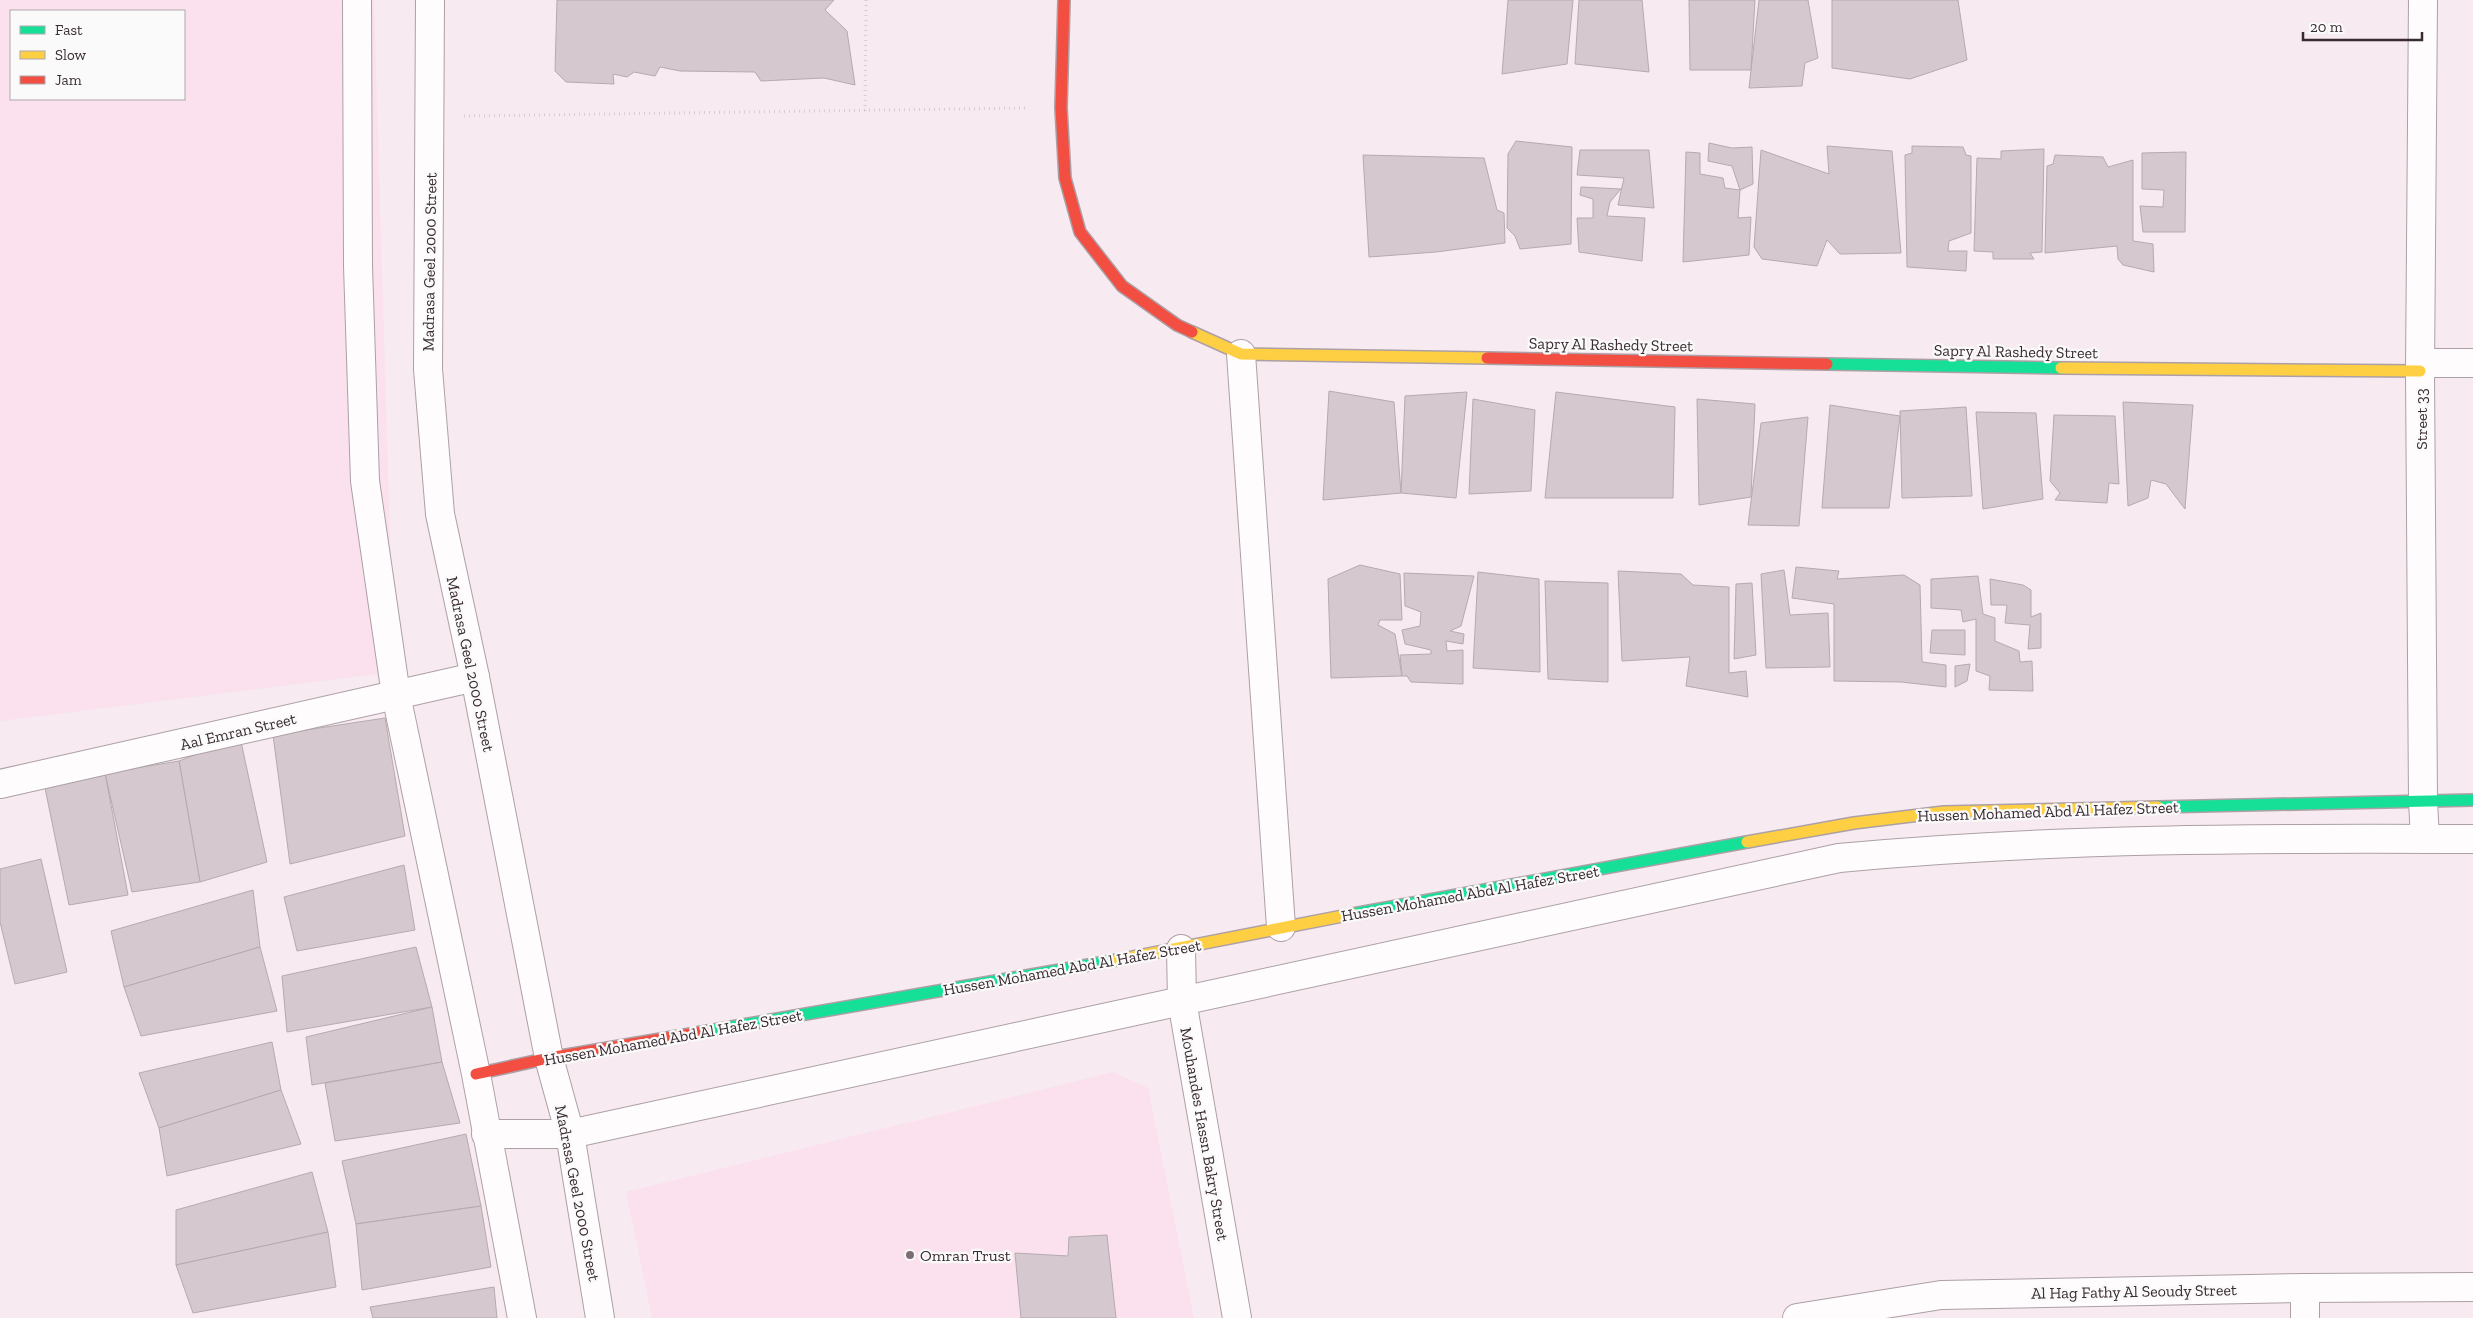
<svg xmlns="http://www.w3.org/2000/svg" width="2473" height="1318" font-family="'Zilla Slab',serif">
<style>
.built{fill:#fbe1ed;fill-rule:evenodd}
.building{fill:#d5c8ce;stroke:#b6aaaf}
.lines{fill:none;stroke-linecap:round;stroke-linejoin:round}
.street-casing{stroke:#aca0a6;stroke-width:30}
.fast-casing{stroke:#aca0a6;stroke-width:14}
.slow-casing{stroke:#aca0a6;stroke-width:14}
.jam-casing{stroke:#aca0a6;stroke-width:14}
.path{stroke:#d3ced1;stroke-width:3;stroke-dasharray:1 4;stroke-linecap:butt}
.street{stroke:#fefcfd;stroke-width:28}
.fast{stroke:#16e098;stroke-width:11}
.slow{stroke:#ffcf43;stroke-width:11}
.jam{stroke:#f24e42;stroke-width:11}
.poi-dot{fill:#7c6e74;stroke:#fafafa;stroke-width:2}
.labels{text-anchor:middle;stroke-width:4.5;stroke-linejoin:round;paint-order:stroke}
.street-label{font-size:16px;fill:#3a2b32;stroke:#fafafa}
.poi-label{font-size:16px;fill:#3a2b32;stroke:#fafafa;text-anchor:start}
</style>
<rect width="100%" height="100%" fill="#f7eaf0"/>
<!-- built -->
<g class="built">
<path d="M0,0H374L394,672L0,721ZM11,11H184V99H11Z"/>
<polygon points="1113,1072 1148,1088 1194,1318 652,1318 626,1192"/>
</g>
<!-- building -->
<g class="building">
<polygon points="557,0 834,0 825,10 847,31 855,85 824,78 761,81 755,72 680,71 660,67 655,76 634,72 627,77 613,74 614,84 566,82 555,71"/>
<polygon points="1508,0 1573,0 1567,64 1502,74"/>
<polygon points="1579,0 1642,0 1649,72 1575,64"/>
<polygon points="1689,0 1755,0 1751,70 1690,70"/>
<polygon points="1759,0 1808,0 1818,58 1805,63 1802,86 1749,88"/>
<polygon points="1832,0 1958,0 1967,60 1910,79 1832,68"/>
<polygon points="1516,141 1572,147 1571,244 1520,249 1515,236 1507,228 1508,154"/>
<polygon points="1709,143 1732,148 1752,147 1753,184 1740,190 1732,166 1708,161"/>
<polygon points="1827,146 1892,151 1901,253 1840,254 1827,240 1817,266 1762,259 1754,247 1761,150 1829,174"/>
<polygon points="1912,146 1963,147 1966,155 1971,156 1971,233 1949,241 1948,251 1967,251 1966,271 1907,267 1905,155 1912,153"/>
<polygon points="2044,149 2042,252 2030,253 2034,259 1993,259 1993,252 1974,251 1977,158 2001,159 2001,151"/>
<polygon points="1580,150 1649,150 1654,208 1618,205 1624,178 1577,175"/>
<polygon points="1686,152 1700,153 1700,174 1723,178 1725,188 1740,190 1738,218 1751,217 1749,255 1683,262"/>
<polygon points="2186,152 2185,232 2143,232 2140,206 2163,207 2164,190 2142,189 2142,153"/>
<polygon points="1363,155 1484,158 1497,210 1504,213 1505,243 1436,252 1369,257"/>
<polygon points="2055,155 2103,157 2108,167 2133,160 2133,241 2153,244 2154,272 2123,265 2118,259 2117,246 2045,253 2047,166 2053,164"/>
<polygon points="1581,187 1621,189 1610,202 1607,216 1645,218 1642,261 1579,252 1577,218 1593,218 1593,199 1580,195"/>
<polygon points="1329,391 1394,402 1401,493 1323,500"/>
<polygon points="1467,392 1456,498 1401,493 1405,396"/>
<polygon points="1556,392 1675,407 1673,498 1545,498"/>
<polygon points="1473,399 1535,410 1531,491 1469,494"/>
<polygon points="1697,399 1755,404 1751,497 1699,505"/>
<polygon points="2123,402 2193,405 2185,509 2166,484 2151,480 2148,498 2128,506"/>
<polygon points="1830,405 1900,416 1889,508 1822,508"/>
<polygon points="1966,407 1972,496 1902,498 1900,411"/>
<polygon points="1976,412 2036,413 2043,499 1983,509"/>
<polygon points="2054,415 2115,416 2119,484 2109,483 2107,503 2055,500 2060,493 2050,481"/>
<polygon points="1808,417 1799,526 1748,525 1761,423"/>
<polygon points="1360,565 1400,574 1402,620 1380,620 1378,625 1395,634 1402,676 1331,678 1328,579"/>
<polygon points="1796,567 1839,571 1837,579 1904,575 1920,585 1922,662 1946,665 1946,687 1901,682 1834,681 1834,604 1792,598"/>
<polygon points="1784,570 1790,615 1828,613 1830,667 1766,668 1761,574"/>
<polygon points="1618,571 1681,574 1693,585 1729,587 1729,673 1746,671 1748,697 1686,686 1690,657 1622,661"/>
<polygon points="1478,572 1539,579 1540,672 1473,668"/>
<polygon points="1404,573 1474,576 1461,626 1450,631 1464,634 1463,644 1446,641 1447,651 1463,650 1463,684 1411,682 1407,676 1402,676 1400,655 1431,654 1431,650 1405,644 1402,630 1420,626 1421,612 1405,606"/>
<polygon points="1978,576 1983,614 1995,618 1995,641 2019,651 2020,662 2032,661 2033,691 1989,690 1990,676 1976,671 1976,619 1963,622 1961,610 1931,608 1931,579"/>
<polygon points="1990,579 2023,585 2031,590 2031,617 2041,613 2041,648 2028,649 2030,625 2005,623 2007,605 1991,605"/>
<polygon points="1545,581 1608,583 1608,682 1548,679"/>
<polygon points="1752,583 1756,655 1734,659 1736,584"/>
<polygon points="1932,630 1965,630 1965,655 1930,653"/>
<polygon points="1970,664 1967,681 1955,687 1955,666"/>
<polygon points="385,718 405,836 290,864 273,735"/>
<polygon points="240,737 267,862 200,882 179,761"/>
<polygon points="179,761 200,882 132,892 105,773"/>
<polygon points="105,773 128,895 69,905 45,788"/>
<polygon points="41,859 67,972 15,984 0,922 0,869"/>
<polygon points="404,865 415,930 297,951 284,897"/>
<polygon points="253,890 260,947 124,987 111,931"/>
<polygon points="260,947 277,1011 141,1036 124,987"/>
<polygon points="416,947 432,1007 287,1032 282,976"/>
<polygon points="432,1007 442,1062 312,1085 306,1037"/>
<polygon points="272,1042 281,1090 159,1128 139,1073"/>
<polygon points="442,1062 460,1123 335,1141 325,1083"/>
<polygon points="281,1090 301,1144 167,1176 159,1128"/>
<polygon points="466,1134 481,1206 356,1224 342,1161"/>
<polygon points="312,1172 328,1232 176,1265 176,1210"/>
<polygon points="481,1206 491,1267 362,1290 356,1224"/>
<polygon points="328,1232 336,1287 193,1313 176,1265"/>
<polygon points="1107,1235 1116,1318 1021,1318 1015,1253 1068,1256 1069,1237"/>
<polygon points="494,1287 497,1318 373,1318 370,1307"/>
</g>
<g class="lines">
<!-- street casing -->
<g class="street-casing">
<g id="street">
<polyline points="357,0 358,266 365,481 396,695 476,1074 522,1318"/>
<polyline points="430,0 428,369 440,514 475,677 549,1058 570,1134 600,1318"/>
<polyline points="2423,0 2420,371 2423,801 2425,839"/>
<polyline points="1241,354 1281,927"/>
<polyline points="2421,363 2473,363"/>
<polyline points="0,784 475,677"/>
<polyline points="1181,949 1182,1001 1237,1318"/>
<path d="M486,1134H570L1839,858C2050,838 2262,838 2473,839"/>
<polyline points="1797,1318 1941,1295 2305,1288 2473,1287"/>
<polyline points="2305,1318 2305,1288"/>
</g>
</g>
<!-- fast casing -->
<g class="fast-casing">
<g id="fast">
<polyline points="1827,364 2061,368"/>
<polyline points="2158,807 2473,800"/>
<polyline points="1353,914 1747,842"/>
<polyline points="708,1031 1117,960"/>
</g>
</g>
<!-- slow casing -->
<g class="slow-casing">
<g id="slow">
<polyline points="1192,332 1241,354 1487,358"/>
<polyline points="2061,368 2420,371"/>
<polyline points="1747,842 1854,823 1944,812 2158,807"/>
<polyline points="1117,960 1353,914"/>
</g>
</g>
<!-- jam casing -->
<g class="jam-casing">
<g id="jam">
<polyline points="1064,0 1061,108 1065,178 1080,232 1122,286 1177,325 1192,332"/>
<polyline points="1487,358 1827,364"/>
<polyline points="476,1074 549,1058 708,1031"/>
</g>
</g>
<!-- path -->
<g class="path">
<polyline points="865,111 866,0"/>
<polyline points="464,116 1026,108"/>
</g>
<!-- street -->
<use href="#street" class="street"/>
<!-- fast -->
<use href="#fast" class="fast"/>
<!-- slow -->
<use href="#slow" class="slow"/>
<!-- jam -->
<use href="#jam" class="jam"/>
</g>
<!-- markers -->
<circle class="poi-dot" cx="910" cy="1255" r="5"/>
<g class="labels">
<!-- street labels -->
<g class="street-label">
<text transform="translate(429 262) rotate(-89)" y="6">Madrasa Geel 2000 Street</text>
<text transform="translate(1611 344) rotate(1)" y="6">Sapry Al Rashedy Street</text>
<text transform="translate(2016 351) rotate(1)" y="6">Sapry Al Rashedy Street</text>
<text transform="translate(2421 419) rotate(-90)" y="6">Street 33</text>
<text transform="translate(471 664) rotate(78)" y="6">Madrasa Geel 2000 Street</text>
<text transform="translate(238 731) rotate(-13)" y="6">Aal Emran Street</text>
<text transform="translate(2048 811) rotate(-2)" y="6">Hussen Mohamed Abd Al Hafez Street</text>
<text transform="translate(1470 893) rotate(-10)" y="6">Hussen Mohamed Abd Al Hafez Street</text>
<text transform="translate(1072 967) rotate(-10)" y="6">Hussen Mohamed Abd Al Hafez Street</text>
<text transform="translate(673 1037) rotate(-10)" y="6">Hussen Mohamed Abd Al Hafez Street</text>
<text transform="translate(1205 1134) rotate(80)" y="6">Mouhandes Hassn Bakry Street</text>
<text transform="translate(578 1193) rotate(79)" y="6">Madrasa Geel 2000 Street</text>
<text transform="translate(2134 1291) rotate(-1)" y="6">Al Hag Fathy Al Seoudy Street</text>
</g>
<!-- poi labels -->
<g class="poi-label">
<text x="920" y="1261">Omran Trust</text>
</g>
</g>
<!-- legend -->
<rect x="10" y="10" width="175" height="90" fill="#fafafa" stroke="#ada7aa"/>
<rect x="20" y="26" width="25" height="8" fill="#16e098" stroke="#ada7aa"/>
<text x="55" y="35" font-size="15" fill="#3a2b32">Fast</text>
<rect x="20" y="51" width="25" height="8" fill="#ffcf43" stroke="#ada7aa"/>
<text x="55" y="60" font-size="15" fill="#3a2b32">Slow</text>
<rect x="20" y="76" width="25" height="8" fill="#f24e42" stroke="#ada7aa"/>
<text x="55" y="85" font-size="15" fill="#3a2b32">Jam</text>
<!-- scale -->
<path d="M2303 32v8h119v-8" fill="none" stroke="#3a2b32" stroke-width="2.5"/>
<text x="2310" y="32" font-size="15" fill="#3a2b32" stroke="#fafafa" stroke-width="4" paint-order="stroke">20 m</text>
</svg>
